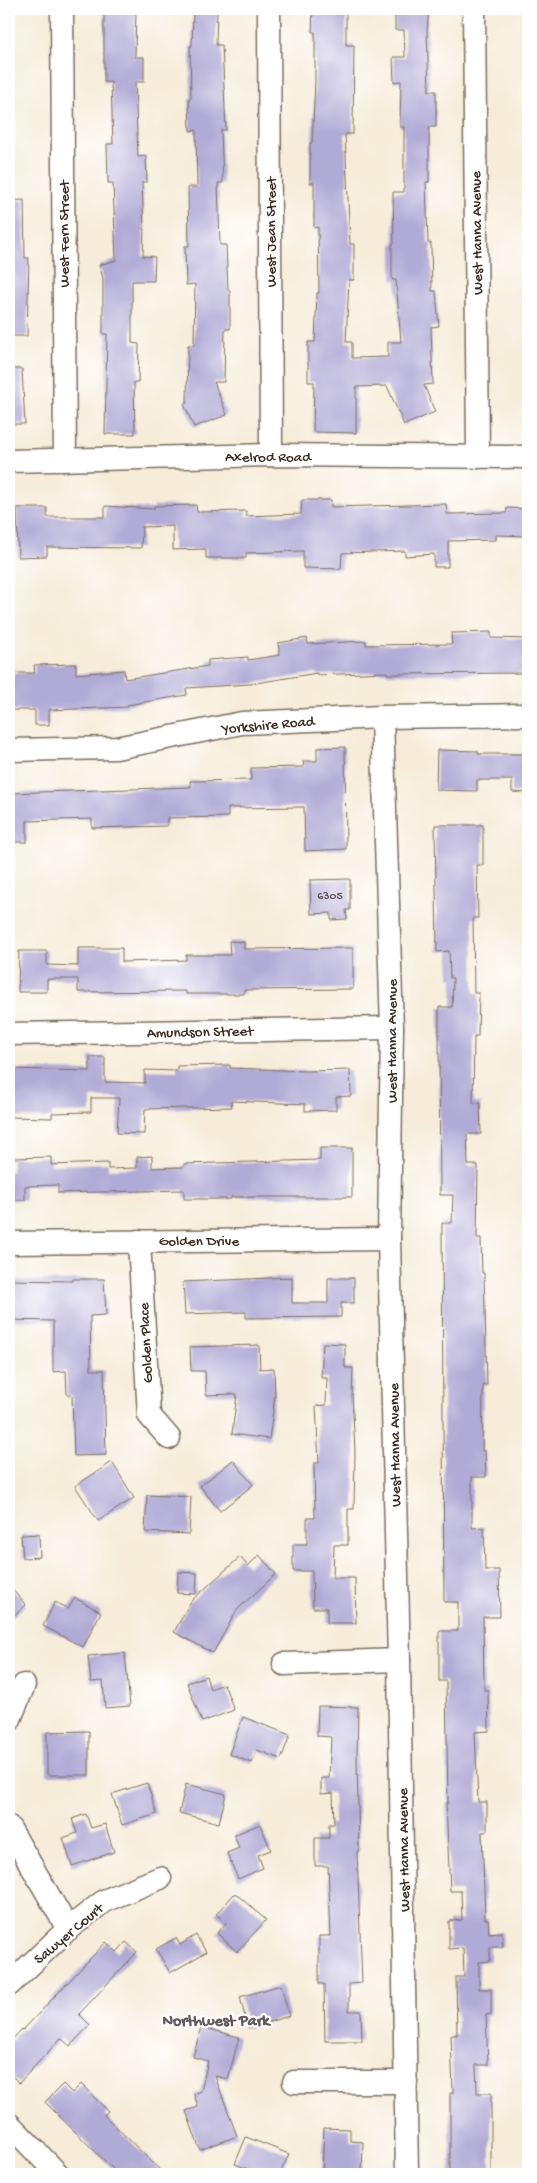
<svg xmlns="http://www.w3.org/2000/svg" width="537" height="2183" font-family="'Gochi Hand',sans-serif">
<style>
.building{fill:#b0aad6}
.lines{fill:none;stroke-linecap:round;stroke-linejoin:round}
.street-casing{stroke:#7c6e5f;stroke-width:25}
.street{stroke:#fff;stroke-width:22}
.labels{text-anchor:middle;stroke-width:4.5;stroke-linejoin:round;paint-order:stroke}
.number-label{font-size:12px;fill:#584a4c}
.street-label{font-size:15px;fill:#3b2a1e;stroke:#fff}
.neighbourhood-label{font-size:16px;font-weight:bold;fill:#64575e;stroke:#fff}
</style>
<rect width="100%" height="100%" fill="#fff"/>
<filter id="ink" filterUnits="userSpaceOnUse"><feTurbulence type="fractalNoise" baseFrequency=".02" numOctaves="2"/><feDisplacementMap in="SourceGraphic" scale="10" xChannelSelector="R" yChannelSelector="G"/><feConvolveMatrix kernelMatrix="1 2 1 2 8 2 1 2 1" color-interpolation-filters="sRGB"/></filter>
<filter id="wash" filterUnits="userSpaceOnUse"><feTurbulence type="fractalNoise" baseFrequency=".0096" numOctaves="4" result="noise"/><feDisplacementMap in="SourceGraphic" scale="20" xChannelSelector="R" yChannelSelector="G"/><feGaussianBlur stdDeviation="1.12" result="paint"/><feColorMatrix in="noise" values="0 0 0 0 0 0 0 0 0 0 0 0 0 0 0 0 0 1.4 0 .05"/><feComposite in="paint" operator="in"/></filter>
<g filter="url(#wash)">
<rect width="100%" height="100%" fill="#f6ecd9"/>
<g id="blocks">
<!-- building -->
<g class="building">
<polygon points="104,9 136,9 135,57 144,57 144,82 135,82 138,157 146,156 147,182 142,182 144,229 143,256 155,257 154,281 132,281 132,343 139,344 138,382 134,382 135,434 105,434 107,334 103,334 103,278 99,265 116,260 113,183 108,183 107,144 113,144 111,82 104,82"/>
<polygon points="193,9 217,9 216,45 222,45 226,130 221,130 223,183 218,183 220,245 226,245 228,290 230,290 230,329 225,329 224,382 214,382 227,415 194,427 184,404 187,403 188,345 194,345 195,284 186,285 185,246 189,246 188,187 197,187 196,130 190,131 189,98 191,98 190,46 192,46"/>
<polygon points="313,9 346,9 346,45 354,45 353,134 345,134 350,244 354,244 354,280 349,280 346,342 352,342 352,358 388,357 388,342 401,342 396,280 392,280 392,244 394,244 393,192 404,192 404,127 400,127 401,81 394,82 393,57 405,57 404,30 395,30 395,9 429,9 427,30 429,91 436,91 436,127 429,127 429,182 426,182 428,243 431,243 432,291 436,291 439,326 431,327 433,384 424,385 435,412 404,425 387,386 356,387 356,433 313,432 314,382 308,382 308,342 315,342 317,293 319,293 318,227 314,228 314,183 310,183 310,143 312,143 315,81 315,32 312,32"/>
<polygon points="24,200 25,258 29,258 27,336 9,336 9,201"/>
<polygon points="9,369 22,369 25,424 9,424"/>
<polygon points="302,500 331,500 331,507 446,504 447,514 506,513 507,508 528,509 528,536 496,535 496,540 448,541 448,567 434,567 434,554 405,556 405,551 342,553 341,569 303,568 303,551 246,553 246,558 206,558 206,549 173,550 173,526 142,527 141,548 47,547 47,556 18,557 17,508 47,508 47,517 105,517 105,506 154,509 154,506 196,505 197,512 246,511 246,516 301,514"/>
<polygon points="491,632 491,638 528,639 528,673 387,674 387,672 317,675 317,673 250,684 186,688 187,695 127,705 127,707 49,710 49,725 35,725 35,710 9,710 9,673 35,673 34,665 76,664 76,674 124,670 125,679 208,666 208,660 248,657 248,660 280,655 278,643 307,638 308,644 366,641 366,645 452,644 451,633"/>
<polygon points="345,747 346,849 305,851 304,807 228,808 228,817 167,818 167,826 92,828 92,819 27,821 27,842 9,842 9,793 191,787 190,781 251,780 251,768 304,767 303,761 317,761 317,748"/>
<polygon points="437,750 478,751 478,754 528,754 528,793 512,792 512,780 477,780 477,791 436,790"/>
<polygon points="435,825 483,825 483,865 477,865 478,918 473,918 474,993 479,993 478,1036 474,1036 473,1103 480,1103 481,1134 467,1134 468,1165 478,1165 477,1238 481,1238 482,1273 484,1273 487,1385 483,1385 482,1451 485,1451 486,1477 472,1477 472,1528 484,1527 485,1570 499,1570 500,1617 483,1617 484,1690 488,1690 489,1731 475,1732 478,1802 487,1802 487,1832 482,1832 485,1919 488,1919 489,1933 502,1932 503,1947 490,1947 490,1961 479,1962 479,1989 491,1989 491,2014 486,2015 488,2065 476,2065 477,2093 491,2093 491,2174 450,2174 450,2093 453,2093 451,2035 457,2035 456,1977 464,1977 463,1948 449,1949 449,1921 462,1920 461,1891 450,1891 446,1803 448,1803 446,1681 439,1681 439,1631 458,1631 458,1602 444,1602 442,1223 452,1223 453,1195 440,1195 439,1036 439,1007 452,1007 453,978 450,978 449,951 437,952"/>
<polygon points="350,879 350,910 346,910 347,919 331,920 331,913 311,914 310,880"/>
<polygon points="229,941 244,942 244,949 353,948 353,989 244,990 244,994 186,994 186,991 78,992 78,979 47,979 47,992 18,992 19,951 47,951 47,965 78,966 78,948 122,948 122,962 186,960 186,955 230,955"/>
<polygon points="90,1057 105,1057 105,1082 145,1083 145,1070 177,1071 177,1066 230,1065 230,1068 307,1071 350,1070 351,1096 336,1097 336,1110 305,1111 305,1104 231,1101 232,1107 145,1109 144,1134 117,1133 119,1098 91,1098 91,1112 52,1113 52,1118 9,1117 9,1069 90,1071"/>
<polygon points="320,1148 352,1148 352,1197 231,1197 231,1199 184,1199 184,1190 58,1193 58,1185 25,1186 25,1200 9,1200 9,1172 12,1172 12,1158 51,1157 51,1165 108,1163 108,1169 137,1168 137,1157 152,1156 152,1168 184,1167 184,1164 320,1160"/>
<polygon points="292,1277 292,1303 328,1303 328,1278 354,1278 354,1303 341,1303 341,1317 246,1318 246,1312 185,1314 183,1282"/>
<polygon points="73,1279 104,1279 106,1315 90,1316 91,1370 104,1370 106,1455 74,1456 72,1395 67,1395 66,1371 53,1372 53,1321 9,1320 9,1280 73,1281"/>
<polygon points="323,1343 345,1344 345,1368 353,1368 352,1396 355,1450 354,1509 348,1509 348,1545 334,1545 333,1578 355,1578 356,1623 327,1623 327,1608 313,1608 312,1571 293,1571 293,1544 307,1544 307,1518 315,1518 314,1463 319,1463 316,1406 326,1405 327,1378 321,1378"/>
<polygon points="259,1345 260,1369 274,1368 275,1396 269,1439 232,1434 237,1394 206,1395 205,1371 191,1371 190,1347"/>
<polygon points="233,1460 253,1485 220,1511 200,1486"/>
<polygon points="112,1462 134,1498 98,1521 75,1486"/>
<polygon points="147,1495 191,1497 189,1534 145,1532"/>
<polygon points="39,1534 40,1557 23,1558 21,1535"/>
<polygon points="259,1555 276,1574 237,1610 213,1653 174,1632 191,1601 240,1557 248,1566"/>
<polygon points="178,1572 197,1573 196,1594 177,1593"/>
<polygon points="9,1586 26,1605 9,1620"/>
<polygon points="75,1598 101,1612 83,1647 43,1626 55,1602 68,1609"/>
<polygon points="125,1653 130,1706 105,1708 103,1681 91,1682 88,1656"/>
<polygon points="206,1676 210,1689 224,1684 234,1710 202,1722 187,1683"/>
<polygon points="318,1706 358,1707 357,1760 359,1851 357,1851 362,1983 349,1984 349,2011 361,2011 362,2041 325,2041 324,1984 319,1984 319,1936 331,1936 328,1866 315,1866 315,1838 329,1838 329,1824 334,1824 333,1793 321,1794 321,1778 329,1778 331,1737 317,1736"/>
<polygon points="243,1717 290,1735 281,1759 257,1750 252,1763 229,1754"/>
<polygon points="89,1731 89,1775 47,1775 47,1732"/>
<polygon points="147,1783 157,1814 122,1825 112,1794"/>
<polygon points="186,1784 226,1794 219,1823 179,1813"/>
<polygon points="86,1814 91,1828 105,1824 114,1852 72,1866 63,1838 77,1833 72,1819"/>
<polygon points="260,1824 271,1850 258,1855 263,1868 238,1879 227,1853 239,1848 234,1835"/>
<polygon points="235,1893 266,1920 237,1952 217,1933 226,1923 216,1914"/>
<polygon points="196,1935 206,1952 170,1973 156,1949 176,1938 180,1945"/>
<polygon points="106,1942 117,1952 126,1942 137,1952 79,2014 90,2025 70,2046 61,2038 19,2083 9,2073 9,2043 22,2029 23,2030"/>
<polygon points="281,1985 289,2016 248,2028 240,1997"/>
<polygon points="201,2027 239,2037 228,2079 215,2076 237,2136 200,2150 186,2111 198,2107 194,2094 201,2091 208,2061 193,2057"/>
<polygon points="63,2084 72,2093 81,2084 108,2111 104,2115 164,2174 118,2174 45,2102"/>
<polygon points="324,2128 350,2129 350,2141 363,2142 362,2174 322,2174"/>
<polygon points="246,2137 289,2154 280,2174 261,2174 235,2164"/>
</g>
</g>
</g>
<g filter="url(#ink)">
<use href="#blocks" fill-opacity="0" stroke="#7c6e5f" stroke-width="1"/>
<g class="lines">
<!-- street casing -->
<g class="street-casing">
<g id="street">
<polyline points="62,9 65,460"/>
<polyline points="269,9 271,455"/>
<polyline points="474,9 478,457"/>
<polyline points="9,461 271,455 528,457"/>
<polyline points="382,717 392,1028 389,1239 399,1660 407,2174"/>
<polyline points="9,750 116,748 242,723 382,717 528,715"/>
<polyline points="9,1034 392,1028"/>
<polyline points="139,1241 149,1415 169,1438"/>
<polyline points="9,1243 389,1239"/>
<polyline points="284,1664 399,1660"/>
<polyline points="9,1721 24,1685"/>
<polyline points="9,1827 68,1929"/>
<polyline points="9,1985 68,1929 104,1901 160,1878"/>
<polyline points="294,2082 406,2082"/>
<polyline points="9,2124 58,2174"/>
</g>
</g>
<!-- street -->
<use href="#street" class="street"/>
</g>
</g>
<g class="labels">
<!-- number labels -->
<g class="number-label">
<text x="330" y="899">6305</text>
</g>
<!-- street labels -->
<g class="street-label">
<text transform="translate(270 232) rotate(-90)" y="5">West Jean Street</text>
<text transform="translate(476 233) rotate(-91)" y="5">West Hanna Avenue</text>
<text transform="translate(63 234) rotate(-90)" y="5">West Fern Street</text>
<text x="268" y="461">Axelrod Road</text>
<text transform="translate(268 724) rotate(-5)" y="5">Yorkshire Road</text>
<text transform="translate(200 1031) rotate(-1)" y="5">Amundson Street</text>
<text transform="translate(391 1041) rotate(-90)" y="5">West Hanna Avenue</text>
<text x="199" y="1245">Golden Drive</text>
<text transform="translate(145 1343) rotate(-93)" y="5">Golden Place</text>
<text transform="translate(394 1445) rotate(-91)" y="5">West Hanna Avenue</text>
<text transform="translate(403 1850) rotate(-91)" y="5">West Hanna Avenue</text>
<text transform="translate(68 1933) rotate(-40)" y="5">Sawyer Court</text>
</g>
<!-- neighbourhood labels -->
<g class="neighbourhood-label">
<text x="216" y="2025">Northwest Park</text>
</g>
</g>
<!-- margin -->
<rect width="537" height="2183" fill="none" stroke="#fff" stroke-width="30"/>
</svg>
